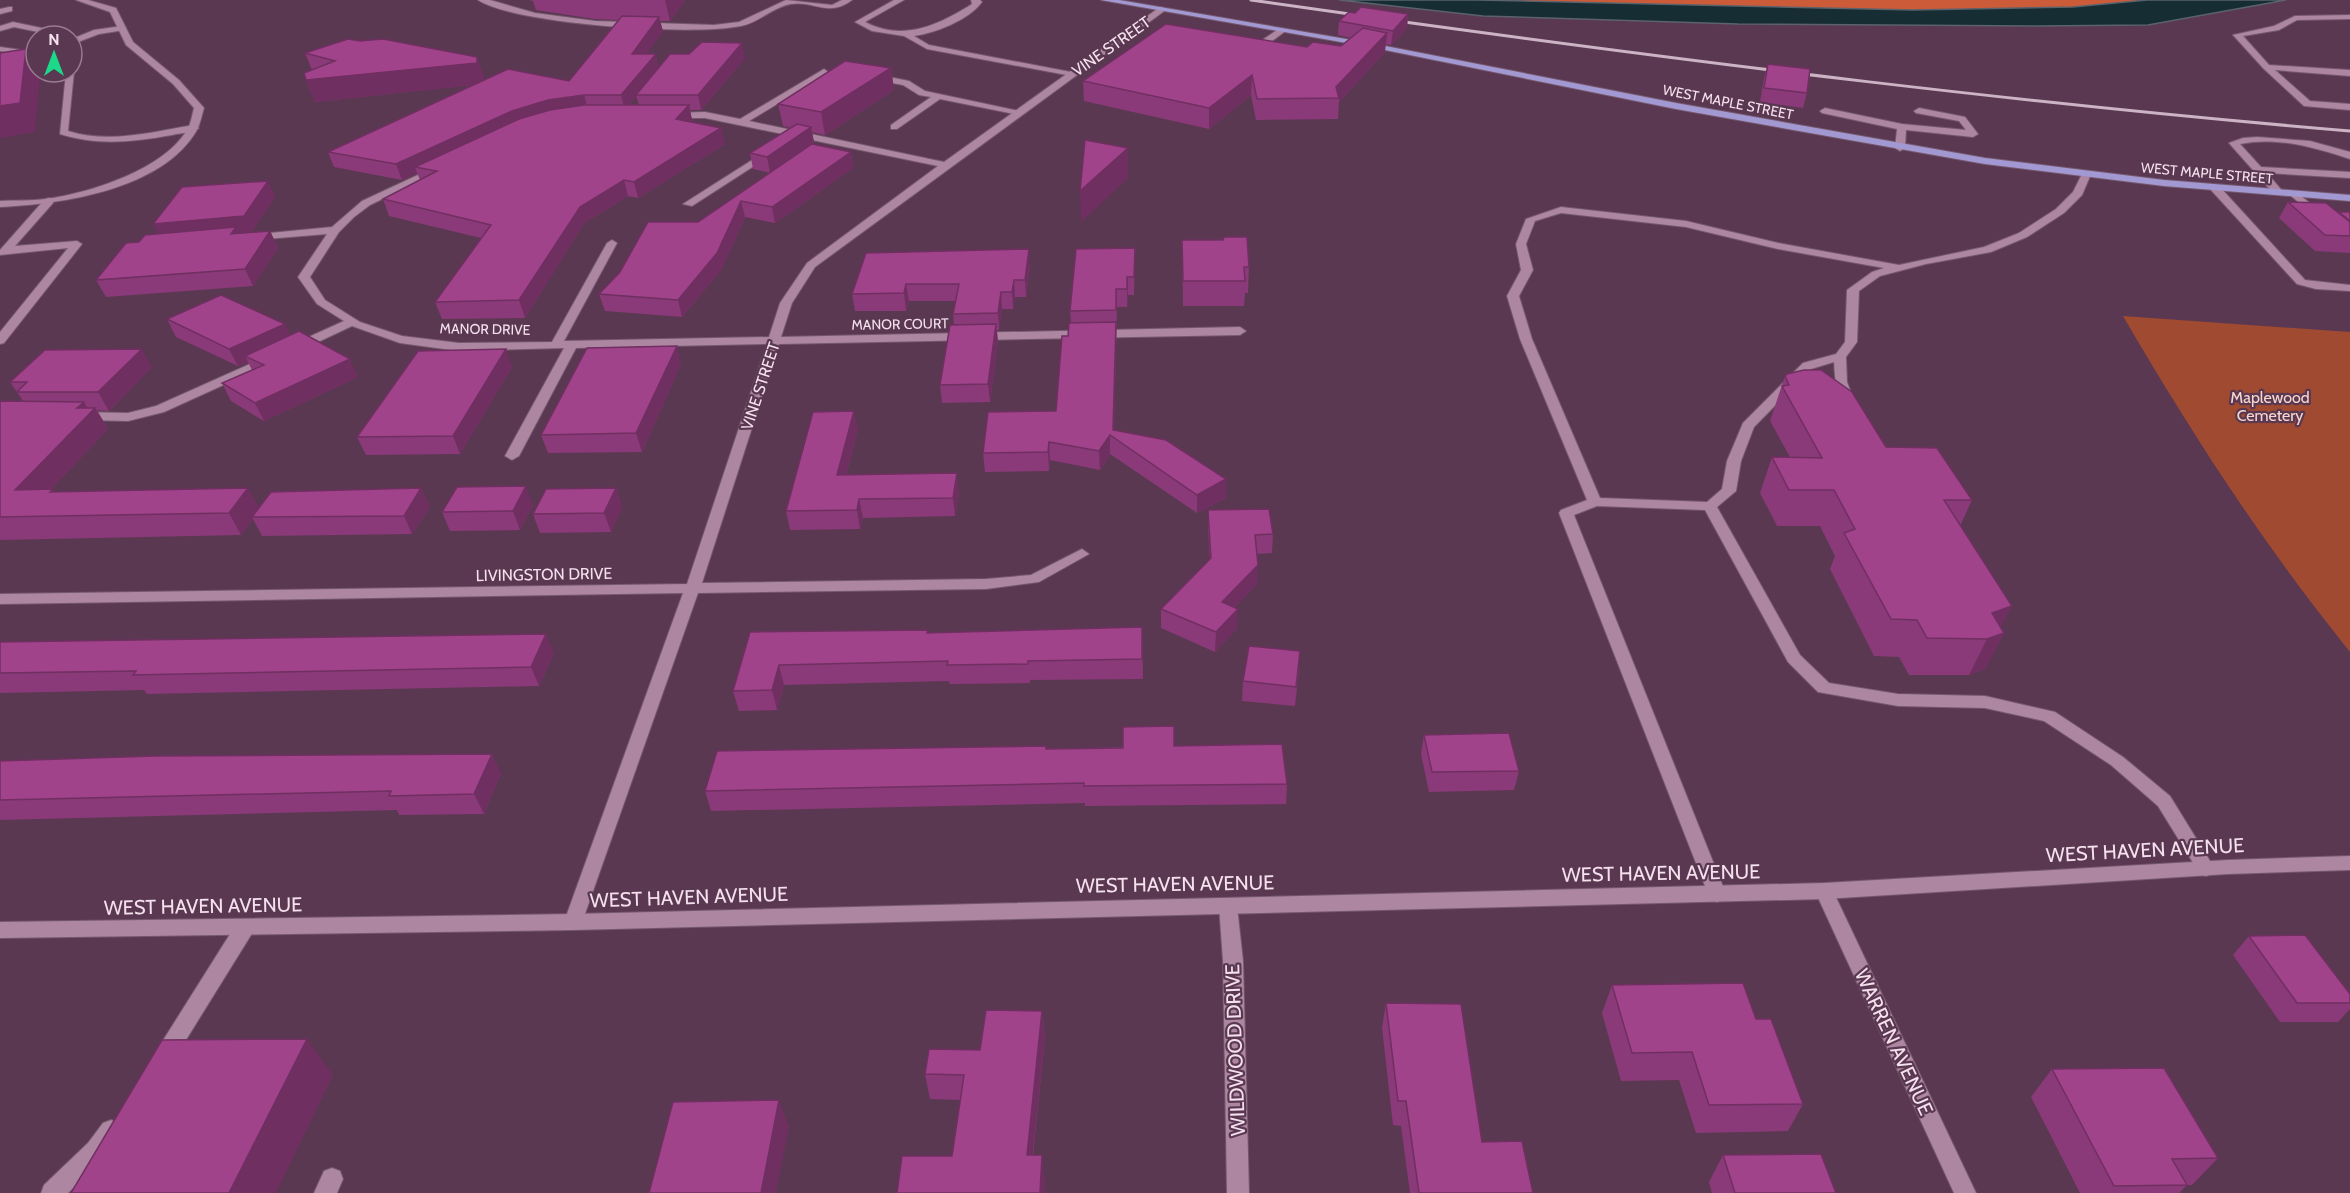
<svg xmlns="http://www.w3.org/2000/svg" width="2350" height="1193" font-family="Cabin,sans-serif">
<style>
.green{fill:#9f4a31}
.forest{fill:#cc5b39}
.water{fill:#172d34;stroke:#5a636c;stroke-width:1.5}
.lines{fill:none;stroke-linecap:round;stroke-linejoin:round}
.service-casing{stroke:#75586d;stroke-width:2}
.minor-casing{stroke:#75586d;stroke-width:2}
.tertiary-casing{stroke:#75586d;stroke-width:2}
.primary-casing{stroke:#75586d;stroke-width:2}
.service{fill:#ad86a1;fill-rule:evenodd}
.minor{fill:#ad86a1;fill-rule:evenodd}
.tertiary{fill:#ad86a1;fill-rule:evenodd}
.primary{fill:#a299d3;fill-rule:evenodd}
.rail{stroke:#ccb4c5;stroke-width:3}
.wall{fill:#8a3a78;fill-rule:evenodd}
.shaded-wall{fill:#702f61}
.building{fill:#a0438b;stroke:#702f61;stroke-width:1.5}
.labels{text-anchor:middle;stroke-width:4.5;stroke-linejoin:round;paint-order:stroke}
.far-street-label{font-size:14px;fill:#f5e0ee;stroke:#5a3851}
.street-label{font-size:16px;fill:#f5e0ee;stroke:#5a3851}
.park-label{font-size:16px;fill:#f6d8cf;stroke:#5a3851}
.near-street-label{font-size:20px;fill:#f5e0ee;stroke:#5a3851}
</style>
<rect width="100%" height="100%" fill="#5a3851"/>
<!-- green -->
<path class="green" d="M2123,316L2350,332V652C2265,547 2191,433 2123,316Z"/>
<!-- forest -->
<polygon class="forest" points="1478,0 2147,0 2073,7 1913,10"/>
<!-- water -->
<polygon class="water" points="1339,0 1478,0 1913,10 2073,7 2147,0 2286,0 2148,25 2034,26 1738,24 1483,16"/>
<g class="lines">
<!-- service casing -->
<g class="service-casing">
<g id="service">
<path d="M478,0H490L535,13L595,21L714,25L739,22L786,0L832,5L842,0H852C828,18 814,0 791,4C773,7 758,23 741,26C694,36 517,25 478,0Z"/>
<path d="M894,0H904L865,22C903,42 939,25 972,4L971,0H980L982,2C969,20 935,33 914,36L929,45L1076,73L1072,76L927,49L904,36L872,31L855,22Z"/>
<polygon points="9,7 12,7 12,11 0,14 0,9"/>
<polygon points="2350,15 2350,19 2297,20 2279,30 2243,36 2269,65 2350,70 2350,76 2275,70 2310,101 2350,104 2350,110 2304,106 2264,69 2233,35 2274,26 2295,16"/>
<polygon points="13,22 70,34 74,36 72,38 72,36 58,36 14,27 0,31 0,26"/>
<polygon points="122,26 126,28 125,30 99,34 78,42 76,56 72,59 72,39 94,30"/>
<polygon points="1280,28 1287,30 1261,49 1255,49 1255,45"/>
<polygon points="0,47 36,52 36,58 0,51"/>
<path d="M72,70L74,72L68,131C109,144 152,132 194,125L199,128C192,133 180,133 172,135C133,142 98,146 60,134L66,72H72Z"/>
<polygon points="874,74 909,81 925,91 1024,112 1019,115 940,99 897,129 891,129 891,125 931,97 919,95 903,85 871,79 870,77"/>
<polygon points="1825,108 1902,124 1966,130 1959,121 1916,113 1914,111 1919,108 1965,117 1978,134 1973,137 1906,130 1905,148 1900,151 1895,148 1897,129 1822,113 1820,111"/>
<path d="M2257,137L2310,141L2350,152V159C2316,148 2277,136 2240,144L2261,167L2350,172V178L2267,173L2284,193L2275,195L2229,143L2243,138Z"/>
<path d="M2083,172L2091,174L2082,195L2064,213L2027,237L1991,252L1926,264L1880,276L1859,291L1857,342L1846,357L1847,382L1855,403L1849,407C1835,402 1835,375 1834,362L1811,369L1754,427L1741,461L1736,491L1717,507L1800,655L1829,683L1898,694L1985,696L2055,712L2123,757L2170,796L2215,869L2212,874L2206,876L2200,874L2158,806L2111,765L2044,721L1985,708L1898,706L1818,692L1788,662L1705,510L1597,506L1574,515L1726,894L1724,899L1717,902L1710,899L1559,513L1561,510L1587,500L1520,339L1507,296L1521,270L1516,244L1526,219L1561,207L1686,221L1778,243L1899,265L1984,247L2019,233L2056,209L2073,192ZM1561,213L1686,227L1778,249L1884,268L1872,272L1847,290L1845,342L1836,354L1803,363L1743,423L1727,461L1722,489L1707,502L1600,498L1532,339L1519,296L1533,270L1526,244L1535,221Z"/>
<polygon points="2211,186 2219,186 2305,280 2350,285 2350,291 2316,289 2297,284 2211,190"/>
<polygon points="2295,191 2350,236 2350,244 2291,196 2290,194"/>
<polygon points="49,198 53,199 53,203 15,246 77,241 82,244 4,343 0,344 0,332 68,248 0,255 0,250 45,199"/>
<polygon points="332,1168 340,1171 343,1179 337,1193 314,1193 324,1171"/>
</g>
</g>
<!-- minor casing -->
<g class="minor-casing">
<g id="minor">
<path d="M76,0H88L116,8L133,42L179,80L204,108C202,115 200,124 197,130C162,190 62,204 0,207V201C15,200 31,201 46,199C90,193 163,170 187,130C191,124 192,115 194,108L173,84L126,45L110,12Z"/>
<polygon points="1160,7 1167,9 815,267 792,303 781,337 1240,327 1246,331 1240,335 779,344 702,583 986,579 1031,575 1082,549 1089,554 1039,582 986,589 698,593 580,928 573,930 566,928 564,922 683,593 0,604 0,594 687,584 767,344 576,348 519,456 512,460 505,456 564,348 459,351 400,343 352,326 299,351 291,351 291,345 344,321 317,304 298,277 327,234 254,240 249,237 250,235 332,227 362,201 435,167 438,168 438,172 370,205 354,217 339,232 310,277 325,300 360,322 402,336 459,343 552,342 607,243 612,240 617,243 564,341 769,337 780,303 807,263 938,166 705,118 671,118 668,117 668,113 705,112 740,119 824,69 828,72 827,74 749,121 944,162"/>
<polygon points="768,150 773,153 771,155 692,206 683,204"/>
<polygon points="268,356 274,360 272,363 164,412 128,421 81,420 75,416 81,412 128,413 156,406"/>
<polygon points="1824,883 1831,886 1833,891 1976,1193 1954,1193 1815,891 1817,886"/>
<polygon points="1228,898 1235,901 1237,906 1243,961 1249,1193 1227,1193 1223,961 1219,906 1221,901"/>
<polygon points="244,921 251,923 254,929 251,935 171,1064 164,1066 157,1064 154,1057 157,1050 237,923"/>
<polygon points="111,1120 119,1123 122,1130 104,1157 68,1193 41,1193 44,1185 88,1143 103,1123"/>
</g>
</g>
<!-- tertiary casing -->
<g class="tertiary-casing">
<polygon id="tertiary" points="2350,856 2350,870 2228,874 1824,899 573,930 0,938 0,922 573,914 1824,883 2228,860"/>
</g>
<!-- primary casing -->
<g class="primary-casing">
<polygon id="primary" points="1101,0 1119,0 1375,44 1676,103 1985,158 2164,180 2350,195 2350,201 2164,186 1985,164 1676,109 1375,48"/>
</g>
<!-- service -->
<use href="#service" class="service"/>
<!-- minor -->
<use href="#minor" class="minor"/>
<!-- tertiary -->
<use href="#tertiary" class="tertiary"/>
<!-- primary -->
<use href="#primary" class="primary"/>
<!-- rail -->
<g class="rail">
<polyline points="1251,0 1364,16"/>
<path d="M1390,20C1709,64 2029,104 2350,131"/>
</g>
</g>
<!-- wall -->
<g class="wall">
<path d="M529,0H685L670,21H660L663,31L646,54L659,68L745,58L701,110H690L692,120L690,122L725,144L638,198L628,196L584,223L525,318L442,319L435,302L481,238L389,216L383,199L420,180L417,173L402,180L334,167L328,152L472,85L315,102L306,80L312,70L305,53L360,41L477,57L484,80L569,81L619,20L595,19L536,10L533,1ZM636,96L639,105H629Z"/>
<polygon points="1355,13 1408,14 1407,28 1391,45 1385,44 1385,52 1339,102 1338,119 1256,120 1251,95 1209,129 1084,101 1083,81 1307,47 1341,46 1351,38 1338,35 1339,21"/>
<polygon points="1768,64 1807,93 1803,108 1760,102 1764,78"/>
<polygon points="891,68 894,90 825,135 812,132 814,142 770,173 753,169 750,153 791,128 783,126 778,104"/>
<polygon points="812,144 851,152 853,168 775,223 745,217 721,270 682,317 605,311 599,294 698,222"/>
<polygon points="275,197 251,232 239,233 270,231 278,248 253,286 106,297 96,280 139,242 158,234"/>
<polygon points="2288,202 2339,213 2339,212 2350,212 2350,253 2315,251 2279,218"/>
<polygon points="1182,240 1249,267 1248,293 1245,293 1244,306 1183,306"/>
<polygon points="866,253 1030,266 1026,297 1015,297 1013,309 1002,309 999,330 997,330 998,342 990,402 942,403 940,385 954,325 953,314 955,301 909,301 906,311 855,311 852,294"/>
<polygon points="1135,265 1134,295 1128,295 1127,307 1117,307 1114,430 1226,479 1226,498 1197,513 1110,454 1100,470 1050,460 1049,471 985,472 983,453 1056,411 1068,336 1071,323 1070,311"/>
<polygon points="167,319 290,335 358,377 264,421 231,401 222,383 252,370 248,362 238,366 176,337"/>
<polygon points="681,364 642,452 548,453 541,435"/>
<polygon points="152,367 109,411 97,410 108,429 51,489 55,492 259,508 421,488 430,507 412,534 262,536 253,519 241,535 0,540 0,402 23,401 10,382"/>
<polygon points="512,367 460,454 366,455 357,437"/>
<polygon points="1785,376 1886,447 1972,500 1960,526 2001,627 2004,633 1985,669 1969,675 1909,675 1899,657 1874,656 1830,569 1835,556 1820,526 1777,526 1760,493 1772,457 1790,457 1770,421"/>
<polygon points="858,429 846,475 959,492 955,516 863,518 860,529 790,530 786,511"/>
<polygon points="616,488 622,507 611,532 540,533 533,514"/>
<polygon points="533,505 520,530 450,531 442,512"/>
<polygon points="1208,510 1273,534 1272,553 1257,554 1257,584 1234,608 1237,628 1215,652 1161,628 1161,609 1210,560 1208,529"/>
<polygon points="1142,627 1143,679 1030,680 1030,683 950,684 949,681 784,685 777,710 739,711 733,691 750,632 928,633"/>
<polygon points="0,642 554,653 539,686 147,694 144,690 0,693"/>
<polygon points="1299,670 1295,706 1242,701 1243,681"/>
<polygon points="1424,735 1519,771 1514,790 1429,792 1421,754"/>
<polygon points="1174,746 1287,784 1286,804 1085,806 1085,803 711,811 705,791 1047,749"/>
<polygon points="0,761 501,773 484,814 399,815 397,810 0,820"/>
<polygon points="2249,936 2350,994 2350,1009 2338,1022 2280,1022 2233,955"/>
<polygon points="1612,985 1756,1019 1803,1104 1788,1131 1696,1133 1679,1080 1621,1081 1602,1013"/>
<polygon points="1386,1003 1482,1142 1533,1193 1410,1193 1401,1126 1393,1125 1382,1028"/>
<polygon points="1042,1011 1045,1037 1033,1155 1045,1179 952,1156 960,1100 930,1099 925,1074 980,1050"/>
<polygon points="2052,1069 2218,1158 2192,1185 2187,1185 2179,1193 2080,1193 2031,1097"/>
<polygon points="1723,1155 1836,1193 1712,1193 1709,1182"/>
</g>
<!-- shaded-wall -->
<g class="shaded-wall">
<polygon points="665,0 685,0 670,21"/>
<polygon points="1408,14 1407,28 1391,45 1393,31"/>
<polygon points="659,17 663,31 636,69 632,54"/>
<polygon points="1387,33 1385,52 1339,102 1339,98 1336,87"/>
<polygon points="742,43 745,58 701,110 698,95"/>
<polygon points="26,49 36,68 36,72 38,72 40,76 35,132 0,138 0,106"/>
<polygon points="656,54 659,68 625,110 621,95"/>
<polygon points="477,57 484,78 484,84 315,102 306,80"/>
<polygon points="891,68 894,90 825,135 821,112"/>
<polygon points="1252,75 1251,95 1209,129 1209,108"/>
<polygon points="584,95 588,110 415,167 417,173 402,180 396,164 512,111 548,100"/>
<polygon points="689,105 692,120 680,135 676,119"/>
<polygon points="811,127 814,142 770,173 767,157"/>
<polygon points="721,128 725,144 638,198 634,182"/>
<polygon points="1128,148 1128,178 1081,222 1080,191"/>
<polygon points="851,152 853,168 775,223 772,207"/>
<polygon points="624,180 628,196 584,223 525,318 519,300 580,207"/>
<polygon points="268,181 275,197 251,232 162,241 153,224"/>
<polygon points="741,201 745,217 721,270 682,317 678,300"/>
<polygon points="270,231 278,248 253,286 245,269"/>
<polygon points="1135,248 1135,265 1134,295 1134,277"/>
<polygon points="1029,249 1030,266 1026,297 1025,280"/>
<polygon points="1127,277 1128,295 1127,307"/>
<polygon points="1014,280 1015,297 1013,309 1012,292"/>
<polygon points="906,284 909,301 906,311 904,293"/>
<polygon points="1001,292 1002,309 999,330 998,313"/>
<polygon points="1116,322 1116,340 1114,438 1113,438"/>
<polygon points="285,324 293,342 245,356 248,362 238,366 229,349"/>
<polygon points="996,324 998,342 990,402 988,384"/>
<polygon points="677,346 681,364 642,452 636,433"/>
<polygon points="142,349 152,367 109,411 98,392"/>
<polygon points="506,349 512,367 460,454 453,436"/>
<polygon points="350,359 358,377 264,421 255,403"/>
<polygon points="84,402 90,413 95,408 108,429 29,512 15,490 77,408"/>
<polygon points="854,411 858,429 841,493 837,475"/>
<polygon points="1110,435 1110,454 1100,470 1099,451"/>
<polygon points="1049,442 1050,460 1049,471 1048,452"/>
<polygon points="957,473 959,492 955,516 953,498"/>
<polygon points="1226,479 1226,498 1197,513 1197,495"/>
<polygon points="526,486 533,505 520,530 513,511"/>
<polygon points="248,488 260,509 252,517 253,519 241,535 229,513"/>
<polygon points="421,488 430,507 412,534 404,516"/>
<polygon points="616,488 622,507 611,532 604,513"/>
<polygon points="859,499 863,518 860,529 857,510"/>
<polygon points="1258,565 1257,584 1221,622 1222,602"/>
<polygon points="2012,606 1997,635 2004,633 1985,669 1969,675 1987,639 1992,613"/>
<polygon points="1238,609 1237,628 1215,652 1216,632"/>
<polygon points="546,634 554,653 539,686 531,667"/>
<polygon points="779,665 784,685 777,710 772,690"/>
<polygon points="492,754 501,773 484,814 474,794"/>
<polygon points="1042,1011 1045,1037 1030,1179 1027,1155"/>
<polygon points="307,1039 333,1075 276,1193 229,1193"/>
<polygon points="779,1100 789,1127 776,1193 761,1193"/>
<polygon points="1042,1155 1045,1179 1045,1193 1040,1193"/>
</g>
<!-- building -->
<g class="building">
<polygon points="1361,7 1408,14 1393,31 1339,21 1349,12 1355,13"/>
<polygon points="622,16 659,17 632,54 656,54 621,95 584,95 548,100 512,111 396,164 328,152 508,69 569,81"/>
<polygon points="1166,24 1307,47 1313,42 1341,46 1363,28 1387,33 1336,87 1339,98 1257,99 1252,75 1209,108 1083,81"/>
<polygon points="348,39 360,41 383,39 477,57 477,63 306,80 304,73 335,61 305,53"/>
<polygon points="702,42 742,43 698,95 636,95 670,54 689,54"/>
<polygon points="26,49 20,103 0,106 0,53"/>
<polygon points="845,61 891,68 821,112 778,104"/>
<polygon points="1768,64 1810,69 1807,93 1764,88"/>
<polygon points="584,105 689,105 676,119 721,128 634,182 624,180 580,207 519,300 435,302 491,225 383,199 437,171 415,167 519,119 550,110"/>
<polygon points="797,124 811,127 767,157 750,153"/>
<polygon points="1085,140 1128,148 1080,191"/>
<polygon points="812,144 851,152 772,207 741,201 717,253 678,300 599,294 620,272 648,222 698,222"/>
<polygon points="268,181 244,216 153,224 182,187"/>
<polygon points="2288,202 2326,203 2350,222 2350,236 2325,235"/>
<polygon points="2339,212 2350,212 2350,221"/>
<polygon points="236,227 231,234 270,231 245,269 96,280 126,243 139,242 145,235"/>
<polygon points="1224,237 1247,237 1249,267 1244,267 1245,281 1183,281 1182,240 1223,240"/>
<polygon points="1135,248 1134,277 1127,277 1127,289 1116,289 1116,310 1070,311 1076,249"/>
<polygon points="1029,249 1025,280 1014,280 1012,292 1001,292 998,313 953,314 959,284 906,284 904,293 852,294 866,253"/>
<polygon points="221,295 285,324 229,349 167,319"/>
<polygon points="1116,322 1113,430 1166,440 1226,479 1197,495 1110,435 1099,451 1049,442 1048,452 983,453 988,412 1056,411 1062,336 1068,336 1069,323"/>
<polygon points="996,324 988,384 940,385 950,325"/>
<polygon points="299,331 350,359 255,403 222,383 264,365 245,356"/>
<polygon points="677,346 636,433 541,435 587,348"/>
<polygon points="142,349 98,392 17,392 27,382 10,382 45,350"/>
<polygon points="506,349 453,436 357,437 418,351"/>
<polygon points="1804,370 1821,370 1852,392 1886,447 1937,448 1972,500 1944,500 2012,606 1992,613 2004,633 1987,639 1927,638 1917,620 1891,619 1844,533 1855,529 1834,490 1789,490 1772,457 1822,458 1782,386 1789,385 1785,376 1787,374"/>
<polygon points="1,401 84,402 77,408 95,408 15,490 53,489 50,492 248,488 229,513 0,517 0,402"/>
<polygon points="854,411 837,475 957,473 953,498 859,499 857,510 786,511 813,412"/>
<polygon points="526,486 513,511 442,512 457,487"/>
<polygon points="421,488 404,516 252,517 271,492"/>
<polygon points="616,488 604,513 533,514 546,489"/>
<polygon points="1269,509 1273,534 1255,535 1258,565 1222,602 1238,609 1216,632 1161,609 1211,558 1208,510"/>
<polygon points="1142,627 1142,659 1028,661 1028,664 947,665 948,661 779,665 772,690 733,691 750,632 928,630 927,633"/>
<polygon points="546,634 531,667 133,675 136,671 0,673 0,642"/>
<polygon points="1249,646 1300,651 1296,687 1243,681"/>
<polygon points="1174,726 1174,746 1282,744 1287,784 1084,786 1084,783 705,791 717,751 1046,746 1046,749 1123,748 1123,727"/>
<polygon points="1509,733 1519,771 1432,772 1424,735"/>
<polygon points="492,754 474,794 389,796 391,791 0,800 0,761 155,756"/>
<polygon points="2305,935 2350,994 2350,1003 2297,1003 2249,936"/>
<polygon points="1743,983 1756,1019 1771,1019 1803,1104 1709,1105 1692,1052 1632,1053 1612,985"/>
<polygon points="1386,1003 1461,1004 1482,1142 1522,1141 1533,1193 1419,1193 1406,1101 1398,1101"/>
<polygon points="986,1010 1042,1011 1027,1155 1042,1155 1040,1193 897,1193 902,1156 952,1156 964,1075 925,1074 929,1049 980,1050"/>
<polygon points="307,1039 229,1193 71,1193 162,1040"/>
<polygon points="2164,1068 2218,1158 2172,1159 2187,1185 2114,1186 2052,1069"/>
<polygon points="779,1100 761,1193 649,1193 673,1102"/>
<polygon points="1821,1154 1836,1193 1735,1193 1723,1155"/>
</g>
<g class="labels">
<!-- far-street labels -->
<g class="far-street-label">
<text transform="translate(1728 102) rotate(11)" y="5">WEST MAPLE STREET</text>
<text transform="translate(2207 173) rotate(5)" y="5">WEST MAPLE STREET</text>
<text transform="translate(900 324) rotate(-1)" y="5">MANOR COURT</text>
<text transform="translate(485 329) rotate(1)" y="5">MANOR DRIVE</text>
</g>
<!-- street labels -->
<g class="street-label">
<text transform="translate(1111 46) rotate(-35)" y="6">VINE STREET</text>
<text transform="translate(760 386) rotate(-72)" y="6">VINE STREET</text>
<text transform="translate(544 574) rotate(-1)" y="6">LIVINGSTON DRIVE</text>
</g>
<!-- park labels -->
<g class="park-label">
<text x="2270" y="403">Maplewood<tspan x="2270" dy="18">Cemetery</tspan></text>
</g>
<!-- near-street labels -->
<g class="near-street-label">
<text transform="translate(2145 850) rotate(-3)" y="7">WEST HAVEN AVENUE</text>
<text transform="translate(1661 873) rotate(-1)" y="7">WEST HAVEN AVENUE</text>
<text transform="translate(1175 884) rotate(-1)" y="7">WEST HAVEN AVENUE</text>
<text transform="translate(689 897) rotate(-2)" y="7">WEST HAVEN AVENUE</text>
<text transform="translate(203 906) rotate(-1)" y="7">WEST HAVEN AVENUE</text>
<text transform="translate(1894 1042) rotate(65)" y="7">WARREN AVENUE</text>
<text transform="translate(1235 1050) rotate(-92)" y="7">WILDWOOD DRIVE</text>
</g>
</g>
<!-- north arrow -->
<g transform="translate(54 54)"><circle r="28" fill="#5a3851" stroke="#987b90" stroke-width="1.5"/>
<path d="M0-4.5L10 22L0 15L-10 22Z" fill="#1bd988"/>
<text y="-9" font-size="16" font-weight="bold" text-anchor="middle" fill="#f5e0ee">N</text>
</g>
</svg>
